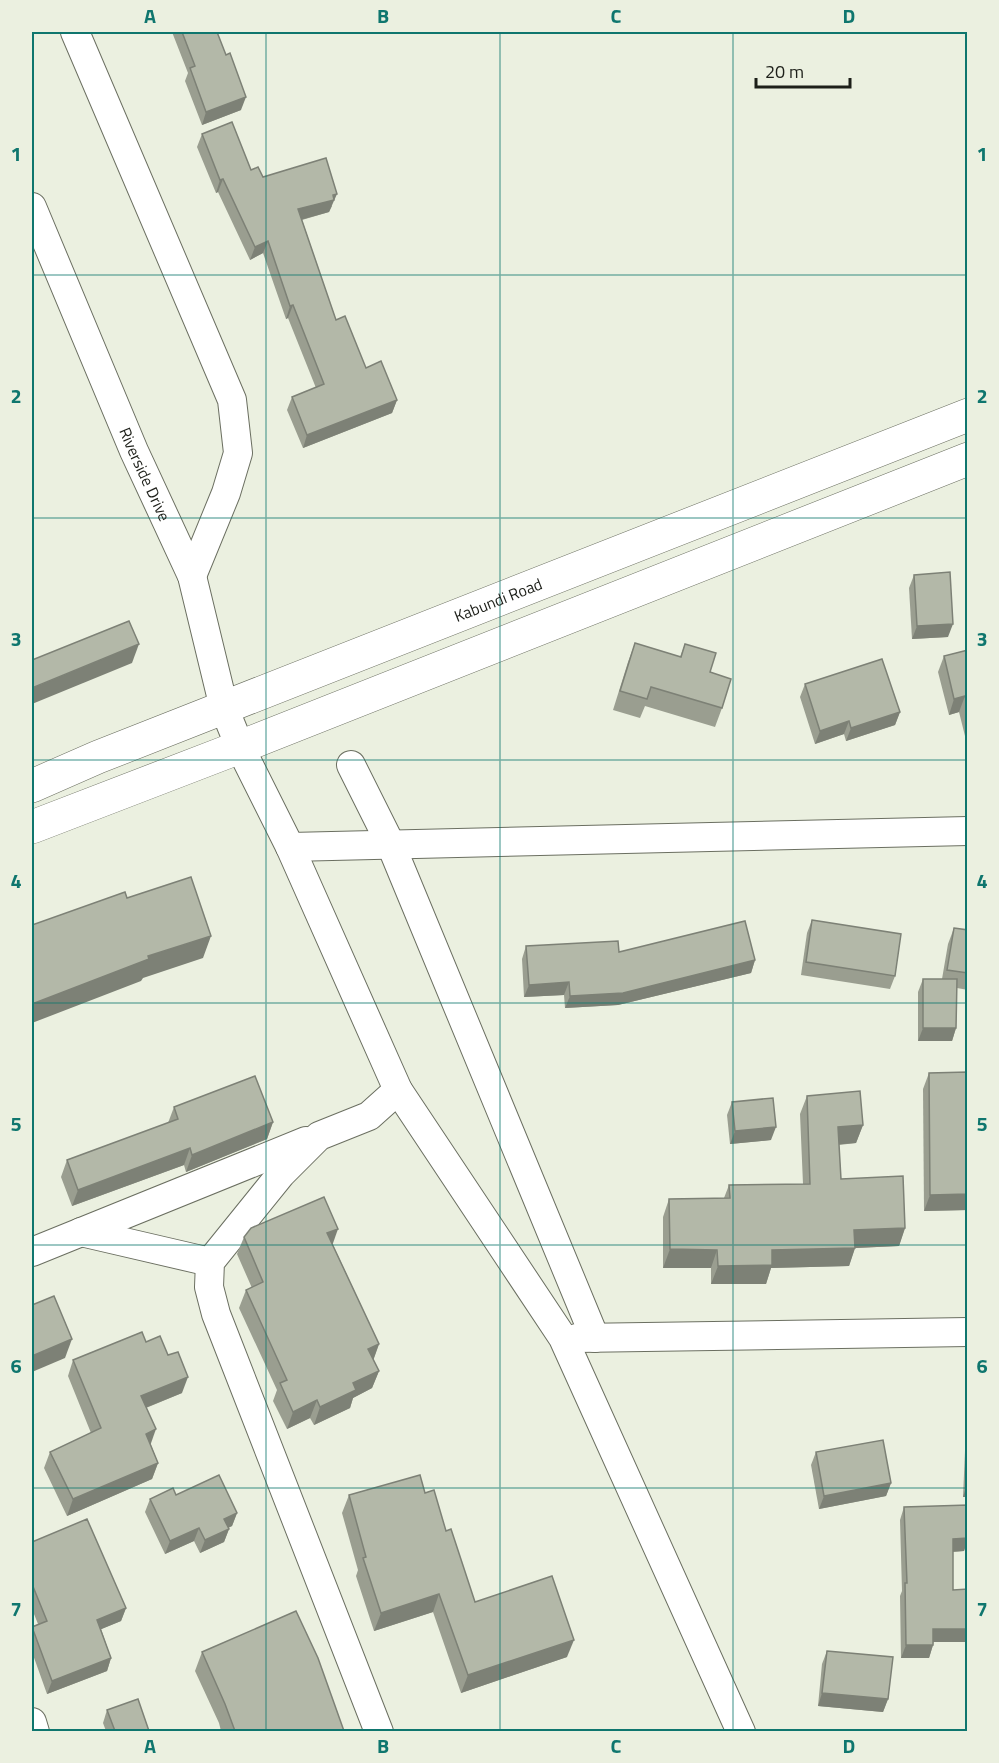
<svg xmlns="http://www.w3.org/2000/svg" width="999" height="1763" font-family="'Titillium Web',sans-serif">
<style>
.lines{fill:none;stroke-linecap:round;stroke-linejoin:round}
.minor-casing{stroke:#6b6f61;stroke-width:30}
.tertiary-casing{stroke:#6b6f61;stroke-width:34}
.minor{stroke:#fff;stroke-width:28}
.tertiary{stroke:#fff;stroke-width:33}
.wall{fill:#9a9e90}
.shaded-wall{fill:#7d8176}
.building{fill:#b3b8a8;stroke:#7d8176;stroke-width:1.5}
.grid{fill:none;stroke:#0f766e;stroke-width:1.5;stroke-opacity:0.55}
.labels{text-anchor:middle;stroke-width:4.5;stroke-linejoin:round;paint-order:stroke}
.street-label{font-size:16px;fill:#1d1f19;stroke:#ebf0e0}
.neatline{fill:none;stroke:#0f766e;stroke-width:2}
.grid-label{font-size:20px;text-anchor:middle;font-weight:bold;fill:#0f766e}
</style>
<rect width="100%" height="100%" fill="#ebf0e0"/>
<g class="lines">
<!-- minor casing -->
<g class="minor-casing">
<g id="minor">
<polyline points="75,32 232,400 238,453 226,493 192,576"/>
<path id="s1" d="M32,207L134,451L192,576L224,708L240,747L290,847L398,1090L563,1338L741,1732"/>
<polyline points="351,765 391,845 595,1338"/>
<polyline points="290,847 968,831"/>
<polyline points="81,1232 210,1262"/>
<polyline points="32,1252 306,1141"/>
<polyline points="577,1338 968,1332"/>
<polyline points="32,1722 35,1732"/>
<polyline points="379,1732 216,1314 209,1287 210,1262 281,1174 319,1136 369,1116 398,1090"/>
</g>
</g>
<!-- tertiary casing -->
<g class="tertiary-casing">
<g id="tertiary">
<path id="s2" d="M32,786L98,757L968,415"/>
<polyline points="32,827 240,747 968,459"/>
</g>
</g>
<!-- minor -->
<use href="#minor" class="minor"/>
<!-- tertiary -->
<use href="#tertiary" class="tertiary"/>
</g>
<!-- wall -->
<g class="wall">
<polygon points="172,32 217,32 241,110 202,125 185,81 188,73"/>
<polygon points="202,134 251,170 263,177 332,206 329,212 302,220 336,320 366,368 397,400 392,413 303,448 287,410 292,397 316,388 288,318 286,319 263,253 250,260 218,192 216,193 197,147"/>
<polygon points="914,575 948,637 912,639 909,588"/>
<polygon points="635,643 680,657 685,644 710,672 722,708 715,727 645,706 640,718 613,710 628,662"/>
<polygon points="968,650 968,736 965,736 959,712 949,715 938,672 944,656"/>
<polygon points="805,684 900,712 895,725 846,741 844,734 815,744 800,697"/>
<polygon points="812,920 895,976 890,989 801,975 807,933"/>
<polygon points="954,928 968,930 968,990 957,988 956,1028 952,1041 918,1041 918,992 923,979 942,979 948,944"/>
<polygon points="526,946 619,952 755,960 751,973 618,1005 565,1008 564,995 524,997 522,959"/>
<polygon points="968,1072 968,1210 924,1211 923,1089 929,1073"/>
<polygon points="807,1096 863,1125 856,1143 839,1145 841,1179 905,1228 899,1246 855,1248 849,1266 771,1268 766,1284 711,1284 711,1268 663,1268 663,1217 669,1199 724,1198 729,1185 803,1184 800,1114"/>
<polygon points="732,1102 771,1140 730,1144 727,1115"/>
<polygon points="174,1107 273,1122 267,1139 186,1172 184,1165 72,1206 61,1177 67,1160 168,1123"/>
<polygon points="244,1237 333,1245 379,1344 373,1360 379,1371 372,1388 353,1398 350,1408 314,1425 310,1418 287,1429 273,1401 277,1390 239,1308 246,1290 252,1288 237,1254"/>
<polygon points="146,1342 182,1393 146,1408 151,1445 158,1463 152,1479 67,1516 44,1468 50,1452 91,1433 68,1376 73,1360"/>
<polygon points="968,1444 968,1497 963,1497 965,1451"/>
<polygon points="816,1452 891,1483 886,1496 819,1509 811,1465"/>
<polygon points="176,1495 237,1513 232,1526 228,1528 229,1529 224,1542 200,1553 194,1541 165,1554 145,1512 150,1499"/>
<polygon points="349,1495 446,1531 475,1602 567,1657 461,1693 433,1612 374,1631 356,1576 358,1570 342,1513"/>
<polygon points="968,1505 968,1541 964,1551 953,1552 933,1645 929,1658 901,1658 900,1596 902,1591 900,1520 904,1507"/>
<polygon points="32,1542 126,1608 121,1621 101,1629 111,1658 107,1671 47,1694 32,1652 32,1627 38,1624 32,1609"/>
<polygon points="827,1651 888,1699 883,1712 818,1706 822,1664"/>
<polygon points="202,1652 344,1731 221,1731 219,1723 195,1671"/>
<polygon points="107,1710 149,1731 106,1731 103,1723"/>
</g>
<!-- shaded-wall -->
<g class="shaded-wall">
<polygon points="246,97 241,110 202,125 206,112"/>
<polygon points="223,179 218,192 216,193 220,180"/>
<polygon points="337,194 329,212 293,222 298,209"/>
<polygon points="268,241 263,253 250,260 255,247"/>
<polygon points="293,305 288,318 286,319 290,306"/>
<polygon points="397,400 392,413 303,448 307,435"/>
<polygon points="953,624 948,637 912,639 917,626"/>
<polygon points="139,644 132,663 32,704 32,688"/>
<polygon points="965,696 959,712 949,715 954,699"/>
<polygon points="900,712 895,725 846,741 851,728"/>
<polygon points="849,721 844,734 815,744 820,731"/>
<polygon points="211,936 203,958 143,978 141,981 32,1023 32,1004 148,956"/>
<polygon points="755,960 751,973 618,1005 565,1008 570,996"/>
<polygon points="569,982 564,995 524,997 529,985"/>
<polygon points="923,1028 956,1028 952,1041 918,1041"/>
<polygon points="273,1122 267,1139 186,1172 192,1155"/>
<polygon points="863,1125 856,1143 831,1145 838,1127"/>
<polygon points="776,1127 771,1140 730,1144 735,1131"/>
<polygon points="190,1148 184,1165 72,1206 78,1190"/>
<polygon points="968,1194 968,1210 924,1211 930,1195"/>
<polygon points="905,1228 899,1246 855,1248 849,1266 771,1268 766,1284 711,1284 718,1266 772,1250 854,1230"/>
<polygon points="338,1229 332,1246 327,1233"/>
<polygon points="670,1249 717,1250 711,1268 663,1268"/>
<polygon points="72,1339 65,1358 32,1372 32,1356"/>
<polygon points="379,1344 373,1361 368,1349"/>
<polygon points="379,1371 372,1388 353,1398 350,1408 314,1425 320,1407 353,1383"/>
<polygon points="188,1377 182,1393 135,1412 141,1396"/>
<polygon points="317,1400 310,1418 287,1429 293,1412"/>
<polygon points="156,1429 150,1446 146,1434"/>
<polygon points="158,1463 152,1479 67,1516 73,1499"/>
<polygon points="891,1483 886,1496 819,1509 824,1496"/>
<polygon points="967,1484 968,1497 963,1497"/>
<polygon points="237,1513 232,1526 219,1532 224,1519"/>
<polygon points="199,1528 194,1541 165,1554 170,1541"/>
<polygon points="229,1529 224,1542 200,1553 205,1540"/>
<polygon points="968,1538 964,1551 948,1552 953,1539"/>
<polygon points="439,1594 433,1612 374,1631 381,1613"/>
<polygon points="126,1608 121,1621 92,1633 97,1620"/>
<polygon points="933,1629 968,1629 968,1642 928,1642"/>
<polygon points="574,1640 567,1657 461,1693 468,1675"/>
<polygon points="906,1645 933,1645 929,1658 901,1658"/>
<polygon points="111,1658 107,1671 47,1694 52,1681"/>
<polygon points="822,1693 888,1699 883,1712 818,1706"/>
</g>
<!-- building -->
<g class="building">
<polygon points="182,32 217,32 226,55 230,53 246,97 206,112 190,68 195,66"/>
<polygon points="232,122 251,170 258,167 263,177 326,158 337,194 333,195 334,200 298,209 336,320 345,316 366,368 381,361 397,400 307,435 292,397 324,384 293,305 290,306 268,241 255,247 223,179 220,180 202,134"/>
<polygon points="950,572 953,624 917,626 914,575"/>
<polygon points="129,621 139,644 32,688 32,660"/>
<polygon points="635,643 681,657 685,644 716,653 710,672 731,679 722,708 651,687 647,699 620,691"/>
<polygon points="968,650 968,706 965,696 954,699 944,656"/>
<polygon points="882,659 900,712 851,728 849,721 820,731 805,684"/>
<polygon points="191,877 211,936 148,956 149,959 32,1004 32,925 125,892 127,898"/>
<polygon points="812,920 901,934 895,976 806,962"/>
<polygon points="745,921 755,960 623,993 570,996 569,982 529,985 526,946 618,941 619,952"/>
<polygon points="954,928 968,930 968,973 947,970"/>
<polygon points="923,979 957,979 956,1028 923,1028"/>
<polygon points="968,1072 968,1194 930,1195 929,1073"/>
<polygon points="255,1076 273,1122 192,1155 190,1148 78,1190 67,1160 178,1119 174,1107"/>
<polygon points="860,1091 863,1125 838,1127 841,1179 903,1176 905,1228 854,1230 855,1248 772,1250 772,1265 718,1266 717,1250 670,1249 669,1199 730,1198 729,1185 810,1184 807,1096"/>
<polygon points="773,1098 776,1127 735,1131 732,1102"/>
<polygon points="324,1197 338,1229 327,1233 379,1344 368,1349 379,1371 353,1383 356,1390 320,1407 317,1400 293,1412 280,1383 287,1380 246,1290 263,1282 244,1237 251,1228"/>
<polygon points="54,1296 72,1339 32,1356 32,1305"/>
<polygon points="142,1332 146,1342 160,1336 168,1355 178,1352 188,1377 141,1396 156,1429 146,1434 158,1463 73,1499 50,1452 101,1428 73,1360"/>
<polygon points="883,1440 891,1483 824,1496 816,1452"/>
<polygon points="219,1475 237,1513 224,1519 229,1529 205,1540 199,1528 170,1541 150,1499 173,1488 176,1495"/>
<polygon points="420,1475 425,1493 434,1490 446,1531 451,1529 475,1602 552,1576 574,1640 468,1675 439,1594 381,1613 363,1558 366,1557 349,1495"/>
<polygon points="968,1505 968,1538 953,1539 953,1590 968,1589 968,1629 933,1629 933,1645 906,1645 905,1583 907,1583 904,1507"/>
<polygon points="87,1519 126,1608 97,1620 111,1658 52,1681 32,1627 47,1621 32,1584 32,1542"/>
<polygon points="296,1611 318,1658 344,1731 235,1731 225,1704 202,1652"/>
<polygon points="827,1651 893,1657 888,1699 822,1693"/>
<polygon points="138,1699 149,1731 115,1731 107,1710"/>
</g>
<!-- grid -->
<path class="grid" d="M266,32V1732M500,32V1732M733,32V1732M32,275H968M32,518H968M32,760H968M32,1003H968M32,1245H968M32,1488H968"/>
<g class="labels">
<!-- street labels -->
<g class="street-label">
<text dy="6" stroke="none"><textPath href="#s1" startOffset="290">Riverside Drive</textPath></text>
<text dy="6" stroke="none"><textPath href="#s2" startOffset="502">Kabundi Road</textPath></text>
</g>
</g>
<!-- border -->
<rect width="999" height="1763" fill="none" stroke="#ebf0e0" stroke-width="66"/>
<!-- scale -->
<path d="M756 78v9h94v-9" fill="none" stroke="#1d1f19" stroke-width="3"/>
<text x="765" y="78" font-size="18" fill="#1d1f19" stroke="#ebf0e0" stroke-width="4.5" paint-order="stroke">20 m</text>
<rect x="33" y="33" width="933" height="1697" class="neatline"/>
<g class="grid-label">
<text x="150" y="23">A</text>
<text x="383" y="23">B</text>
<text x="616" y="23">C</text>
<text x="849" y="23">D</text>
<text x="16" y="161">1</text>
<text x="982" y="161">1</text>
<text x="16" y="403">2</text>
<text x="982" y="403">2</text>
<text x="16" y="646">3</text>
<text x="982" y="646">3</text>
<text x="16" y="888">4</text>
<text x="982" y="888">4</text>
<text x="16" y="1131">5</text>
<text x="982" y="1131">5</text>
<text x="16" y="1373">6</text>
<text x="982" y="1373">6</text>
<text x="16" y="1616">7</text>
<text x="982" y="1616">7</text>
<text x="150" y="1753">A</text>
<text x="383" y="1753">B</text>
<text x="616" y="1753">C</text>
<text x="849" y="1753">D</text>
</g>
</svg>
